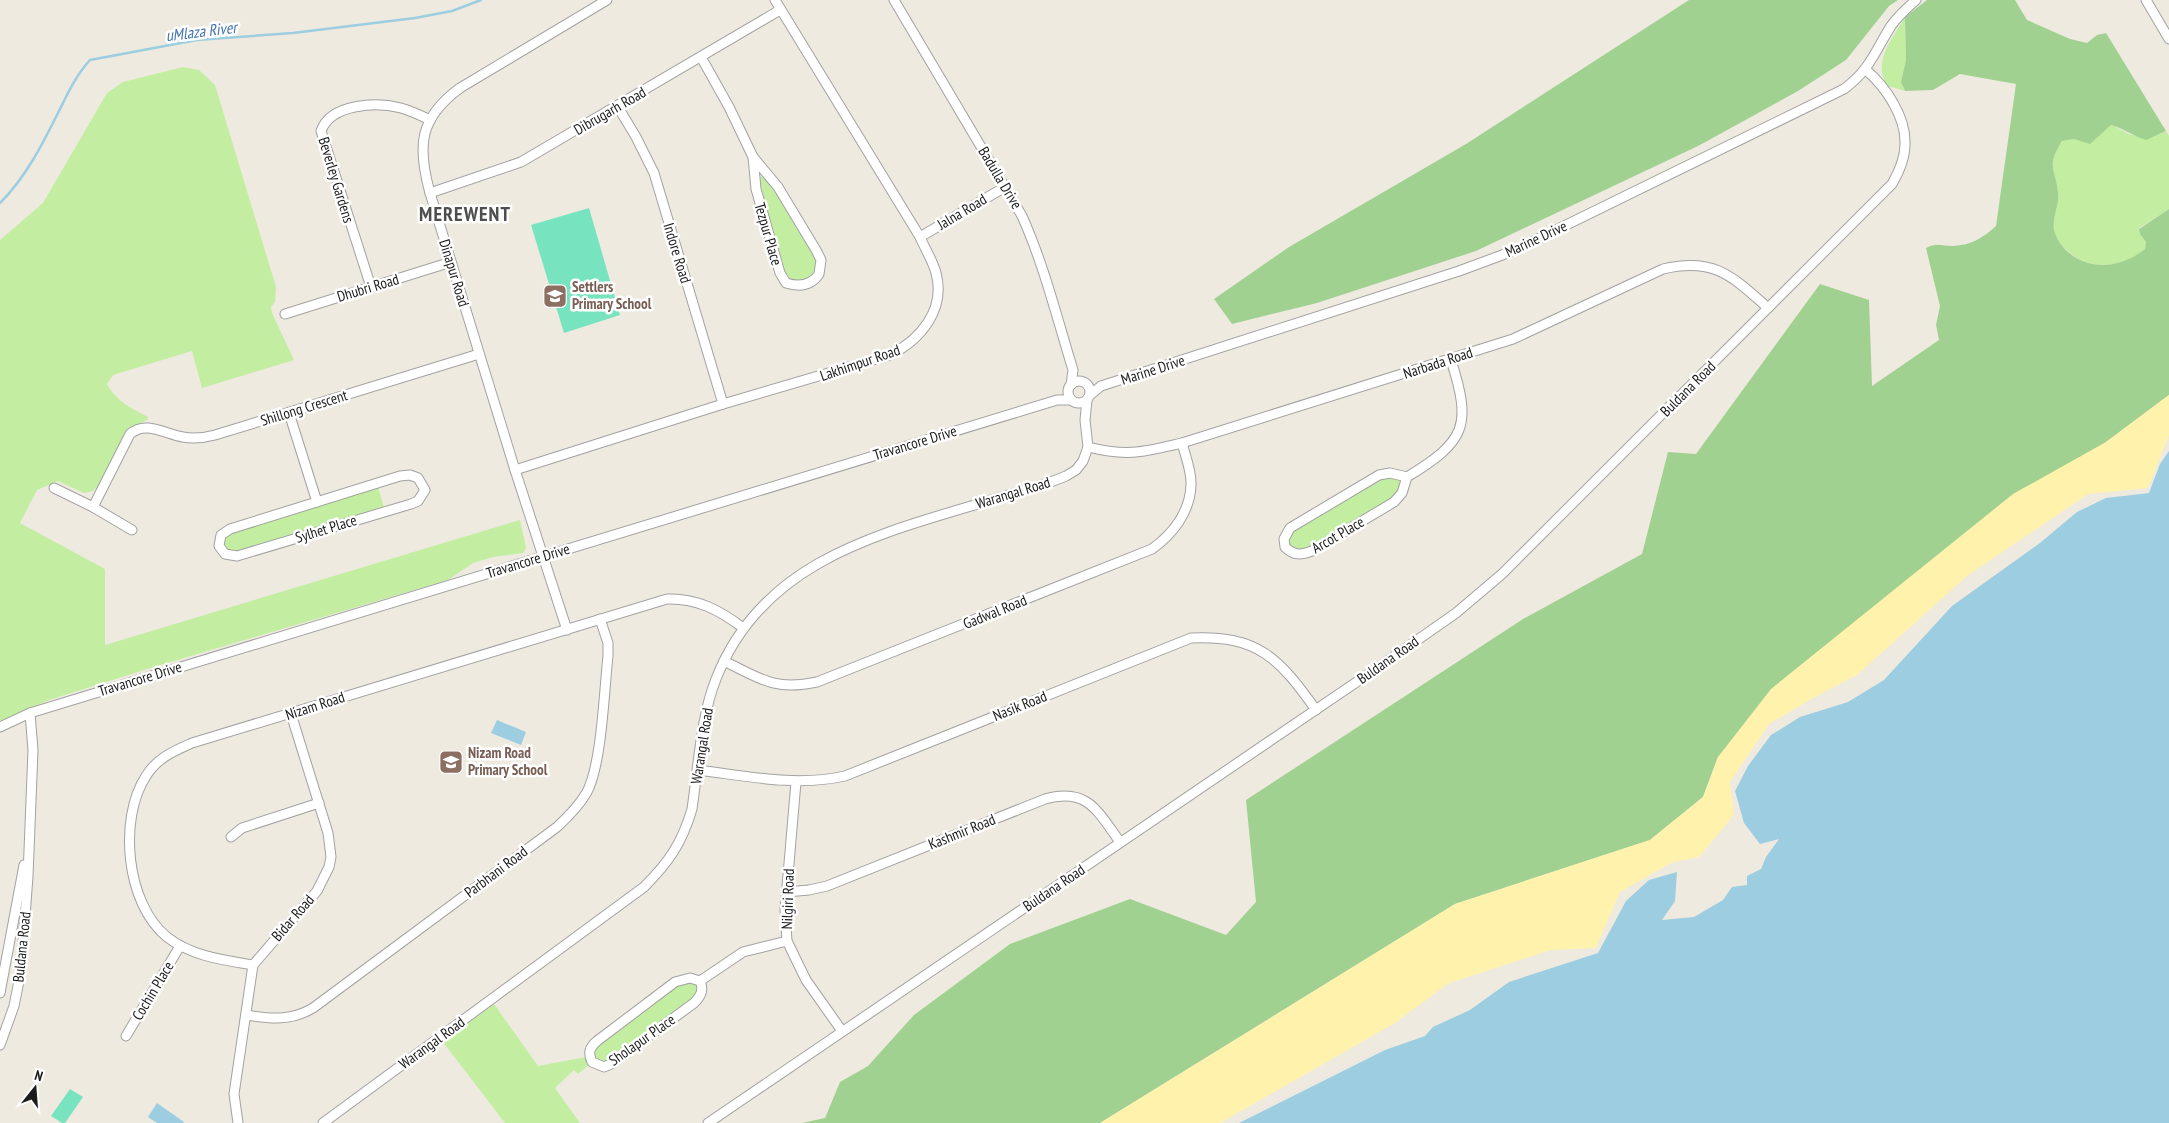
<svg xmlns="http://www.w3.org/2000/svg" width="2169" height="1123" font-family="'PT Sans Narrow',sans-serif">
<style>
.grass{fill:#c3eda0}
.forest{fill:#a1d191}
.sand{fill:#fff2ad}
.pitch{fill:#77e4bf}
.water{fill:#9ccde0}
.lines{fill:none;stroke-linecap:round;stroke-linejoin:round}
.stream{stroke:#9ccde0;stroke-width:2.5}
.minor-casing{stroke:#a2a2a2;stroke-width:11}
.minor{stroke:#fff;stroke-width:9}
.labels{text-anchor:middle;stroke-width:5;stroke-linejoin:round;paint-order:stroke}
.street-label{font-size:15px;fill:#1b1b1b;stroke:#fff}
.education-label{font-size:15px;font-weight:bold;fill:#785e54;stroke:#fff;text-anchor:start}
.water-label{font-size:16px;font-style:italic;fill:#4274b1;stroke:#fff}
.district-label{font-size:20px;font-weight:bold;letter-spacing:1px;fill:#4e4e4e;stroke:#fff}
</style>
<rect width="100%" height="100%" fill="#eeeae0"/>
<!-- grass -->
<g class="grass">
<path d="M1905,17L1906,60L1901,82L1905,91L1888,86C1871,63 1893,38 1905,17Z"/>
<path d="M183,67L199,70L215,85L276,287L275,302L271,307L272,313L294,360L202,388L192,351L113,375L107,384C117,402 131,408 148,417L147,420L131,427L126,432L98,486L93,491L84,493L58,481L37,490L20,523L105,569V645L520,520L526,548L523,553L493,557L473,563L448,580L157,666L49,700L0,721V240L43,203L107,93L123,82Z"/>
<path d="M2111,125C2119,127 2122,131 2129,134C2139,138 2157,137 2166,131L2169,136V209L2139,228L2140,234L2146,242L2145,249C2122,267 2092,272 2069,252C2062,247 2056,238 2054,230C2052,217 2060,204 2058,192C2055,166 2046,167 2062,141L2074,139L2090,143Z"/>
<polygon points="762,176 772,183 817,260 817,272 806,280 792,280 784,271 758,180"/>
<polygon points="1385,476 1399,479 1401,482 1397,497 1301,554 1287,544 1290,532"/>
<path d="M378,487L384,508L237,553L226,550C223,544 223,539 228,534Z"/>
<polygon points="687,982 696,985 699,989 696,997 605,1065 593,1061 594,1047 673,988"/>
<polygon points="494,1004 538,1066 586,1057 590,1064 578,1074 574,1070 555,1088 580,1123 505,1123 443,1042"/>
</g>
<!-- forest -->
<g class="forest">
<polygon points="1689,0 1898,0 1889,6 1846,60 1798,91 1698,146 1476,251 1317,303 1232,324 1214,299 1289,247 1466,144"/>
<path d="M1927,0H2015L2027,20L2070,39L2087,43L2097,35L2106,33L2166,131L2146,140C2133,136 2123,128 2111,125L2090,144L2074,139L2062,141C2046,167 2055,166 2058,192C2060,204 2052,217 2054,230C2056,238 2062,247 2068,252C2092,272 2122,267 2145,249L2146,242L2140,234L2139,229L2169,209V395L2106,442L1718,757L1703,797L1650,840L1455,904L1100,1123H802L825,1118L840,1082L868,1066L914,1015L1010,944L1130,899L1226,935L1256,902L1246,800L1523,619L1642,554L1668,452L1696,454L1820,284L1869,300L1872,386L1939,340L1936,325L1940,306L1926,248C1936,242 1942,246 1953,246C1971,245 1983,238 1996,226L2016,84L1960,74L1933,90L1905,91L1901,82L1906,60L1905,17Z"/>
</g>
<!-- sand -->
<polygon class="sand" points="2169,395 2169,435 2148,488 2088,494 1967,576 1857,675 1815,697 1769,724 1730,782 1734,815 1699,857 1673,862 1620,892 1596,948 1551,950 1449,983 1395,1023 1220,1123 1100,1123 1455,904 1650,840 1703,797 1718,757 1771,689 2013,494 2106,442"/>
<!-- pitch -->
<g class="pitch">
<polygon points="589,208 620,315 564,333 531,225"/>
<polygon points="70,1089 83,1097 65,1123 62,1123 51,1116"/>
</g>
<!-- water -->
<g class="water">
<polygon points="2169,451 2169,1123 1239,1123 1385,1050 1425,1036 1433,1027 1470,1010 1509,982 1598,953 1626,901 1649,880 1677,872 1675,901 1662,920 1694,917 1723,900 1732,887 1747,885 1747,876 1761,869 1766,857 1779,839 1760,844 1744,823 1735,791 1748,766 1771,735 1800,717 1848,702 1884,680 1952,606 2040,543 2077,512 2106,498 2149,493 2160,464"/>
<polygon points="497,720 526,732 521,745 491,733"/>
<polygon points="157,1103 184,1122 183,1123 157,1123 148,1117"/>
</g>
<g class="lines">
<!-- stream -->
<path class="stream" d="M0,203C26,177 42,145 58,113C67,95 76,75 90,60L197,40L293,33L415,18L452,11L481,0"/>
<!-- minor casing -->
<g class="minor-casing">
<g id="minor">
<path d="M894,0L1022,216C1044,265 1057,318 1073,370L1071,385"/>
<polyline points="2146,0 2169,39"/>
<polyline points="701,57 729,107 753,157"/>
<polyline points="618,107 636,137 654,173 723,404"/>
<path d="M753,157L778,187L816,250L821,260L819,274C811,286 799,287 786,283L780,273L756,189Z"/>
<polyline points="430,193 521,162 780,10"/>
<polyline points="920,237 1005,187"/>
<path d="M371,287L321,131C331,103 377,102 401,108C411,111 420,115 430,120"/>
<polyline points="285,314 451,262"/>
<circle cx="1079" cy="392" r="11"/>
<path d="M1090,395L1101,386L1459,271L1513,251L1844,89C1870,70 1875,51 1891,26C1898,16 1907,8 1916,0"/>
<polyline points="289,413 317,502"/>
<path d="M1088,447C1128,457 1143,452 1182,443L1513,339L1663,269C1714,257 1732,276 1768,308"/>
<path d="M515,470L723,404L890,355C920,340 946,310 936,273C933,261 925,249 920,237L775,0"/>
<polygon points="410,475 418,478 425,490 418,501 411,504 237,556 225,554 219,546 221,535 230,529 400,476"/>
<path d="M1407,477L1390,473L1379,475L1290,528L1284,539L1285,547C1294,556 1301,555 1312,551L1394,502L1402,493L1407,477C1466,441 1472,426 1451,360"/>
<polyline points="54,488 93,507 132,530"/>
<path d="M93,507L130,434C146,420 165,434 183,437C194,439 204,438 215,435L479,354"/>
<path d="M567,630L515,470L430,193C417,146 419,118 460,88L607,0"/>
<path d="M724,661C761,679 774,691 817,682L1152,549C1173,534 1190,512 1191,485C1192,472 1185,455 1182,443"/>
<polyline points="0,727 30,713 1057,400 1071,400"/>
<path d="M698,770C747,776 796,787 845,776L1191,638C1258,635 1279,658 1316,710"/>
<polyline points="796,782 785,910 787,941 806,980 842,1031"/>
<polyline points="231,837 242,828 319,803"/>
<path d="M786,892L809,890L827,886L1045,799C1088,787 1098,812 1120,842"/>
<path d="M253,965C223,960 191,956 167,937C126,904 118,819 146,776C157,758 174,751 192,743L667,599C697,598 719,610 742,627"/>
<path d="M690,978L700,981C704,990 701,996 694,1003L611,1064L604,1067L592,1062C588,1053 589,1048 597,1041L675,982Z"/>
<polyline points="700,981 743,952 787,941"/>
<polyline points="0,993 24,865"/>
<path d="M246,1015C271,1019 291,1021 313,1008L557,827C569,816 579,806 587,792C602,763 604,691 608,656V643L600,619"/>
<polyline points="126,1036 180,946"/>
<polyline points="0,1045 14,1006 21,971 28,876 33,750 30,713"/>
<polyline points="238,1123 234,1094 253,965 317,891 329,867 331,857 328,833 291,714"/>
<path d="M323,1123L644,887C669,862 682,843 692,809C698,769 701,716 716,679C764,556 888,532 1001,497C1023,491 1045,485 1066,476L1076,470L1083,461L1088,447L1085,420L1087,400"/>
<path d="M708,1123L1386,662L1456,613L1502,574L1892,184C1899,172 1905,158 1905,144C1906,117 1886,87 1866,70"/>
</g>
</g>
<!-- minor -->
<use href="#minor" class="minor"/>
</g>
<!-- icons -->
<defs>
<g id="school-square" transform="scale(1.25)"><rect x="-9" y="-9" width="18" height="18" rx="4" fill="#8d6e63" stroke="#fff"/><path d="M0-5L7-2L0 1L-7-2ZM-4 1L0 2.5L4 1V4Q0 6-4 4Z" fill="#fff"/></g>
</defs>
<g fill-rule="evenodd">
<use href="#school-square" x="555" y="296"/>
<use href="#school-square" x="451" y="762"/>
</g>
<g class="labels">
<!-- street labels -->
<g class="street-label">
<text transform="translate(610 111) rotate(-30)" y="5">Dibrugarh Road</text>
<text transform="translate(1000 178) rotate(59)" y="5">Badulla Drive</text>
<text transform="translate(336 180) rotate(73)" y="5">Beverley Gardens</text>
<text transform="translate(962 212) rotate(-31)" y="5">Jalna Road</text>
<text transform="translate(768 234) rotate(74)" y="5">Tezpur Place</text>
<text transform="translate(1536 239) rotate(-25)" y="5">Marine Drive</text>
<text transform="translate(677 253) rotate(73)" y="5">Indore Road</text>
<text transform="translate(454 273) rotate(73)" y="5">Dinapur Road</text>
<text transform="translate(368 288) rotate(-17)" y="5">Dhubri Road</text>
<text transform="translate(860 363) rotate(-19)" y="5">Lakhimpur Road</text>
<text transform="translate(1438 363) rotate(-18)" y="5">Narbada Road</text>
<text transform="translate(1153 370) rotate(-18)" y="5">Marine Drive</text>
<text transform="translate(1688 389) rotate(-45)" y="5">Buldana Road</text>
<text transform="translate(304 408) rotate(-17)" y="5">Shillong Crescent</text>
<text transform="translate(915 443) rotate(-17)" y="5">Travancore Drive</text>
<text transform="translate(1013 493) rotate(-17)" y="5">Warangal Road</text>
<text transform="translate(326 529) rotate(-17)" y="5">Sylhet Place</text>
<text transform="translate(1338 535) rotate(-30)" y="5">Arcot Place</text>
<text transform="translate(528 561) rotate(-17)" y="5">Travancore Drive</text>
<text transform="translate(995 612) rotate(-22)" y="5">Gadwal Road</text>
<text transform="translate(1388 660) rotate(-35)" y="5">Buldana Road</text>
<text transform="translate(140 679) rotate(-17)" y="5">Travancore Drive</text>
<text transform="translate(315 706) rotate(-18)" y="5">Nizam Road</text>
<text transform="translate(1020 706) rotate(-22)" y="5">Nasik Road</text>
<text transform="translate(702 746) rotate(-81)" y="5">Warangal Road</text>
<text transform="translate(962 832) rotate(-22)" y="5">Kashmir Road</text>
<text transform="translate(496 872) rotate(-37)" y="5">Parbhani Road</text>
<text transform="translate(1054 888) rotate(-34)" y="5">Buldana Road</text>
<text transform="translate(788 899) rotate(-88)" y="5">Nilgiri Road</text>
<text transform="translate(293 918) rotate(-49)" y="5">Bidar Road</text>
<text transform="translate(22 947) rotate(-84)" y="5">Buldana Road</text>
<text transform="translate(153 991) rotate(-59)" y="5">Cochin Place</text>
<text transform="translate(642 1040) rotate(-35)" y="5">Sholapur Place</text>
<text transform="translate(432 1043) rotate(-36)" y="5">Warangal Road</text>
</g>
<!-- education labels -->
<g class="education-label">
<text x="572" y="292">Settlers<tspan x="572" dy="17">Primary School</tspan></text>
<text x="468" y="758">Nizam Road<tspan x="468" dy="17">Primary School</tspan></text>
</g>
<!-- water labels -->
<g class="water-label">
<text transform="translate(201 31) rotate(-7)" y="6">uMlaza River</text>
</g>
<!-- district labels -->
<g class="district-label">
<text x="465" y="221">MEREWENT</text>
</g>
</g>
<!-- north arrow -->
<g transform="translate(35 1088) rotate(17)" stroke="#ffffff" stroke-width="4" paint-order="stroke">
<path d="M0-4L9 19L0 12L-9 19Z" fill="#1b1b1b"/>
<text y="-8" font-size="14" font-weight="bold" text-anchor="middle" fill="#1b1b1b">N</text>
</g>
</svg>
